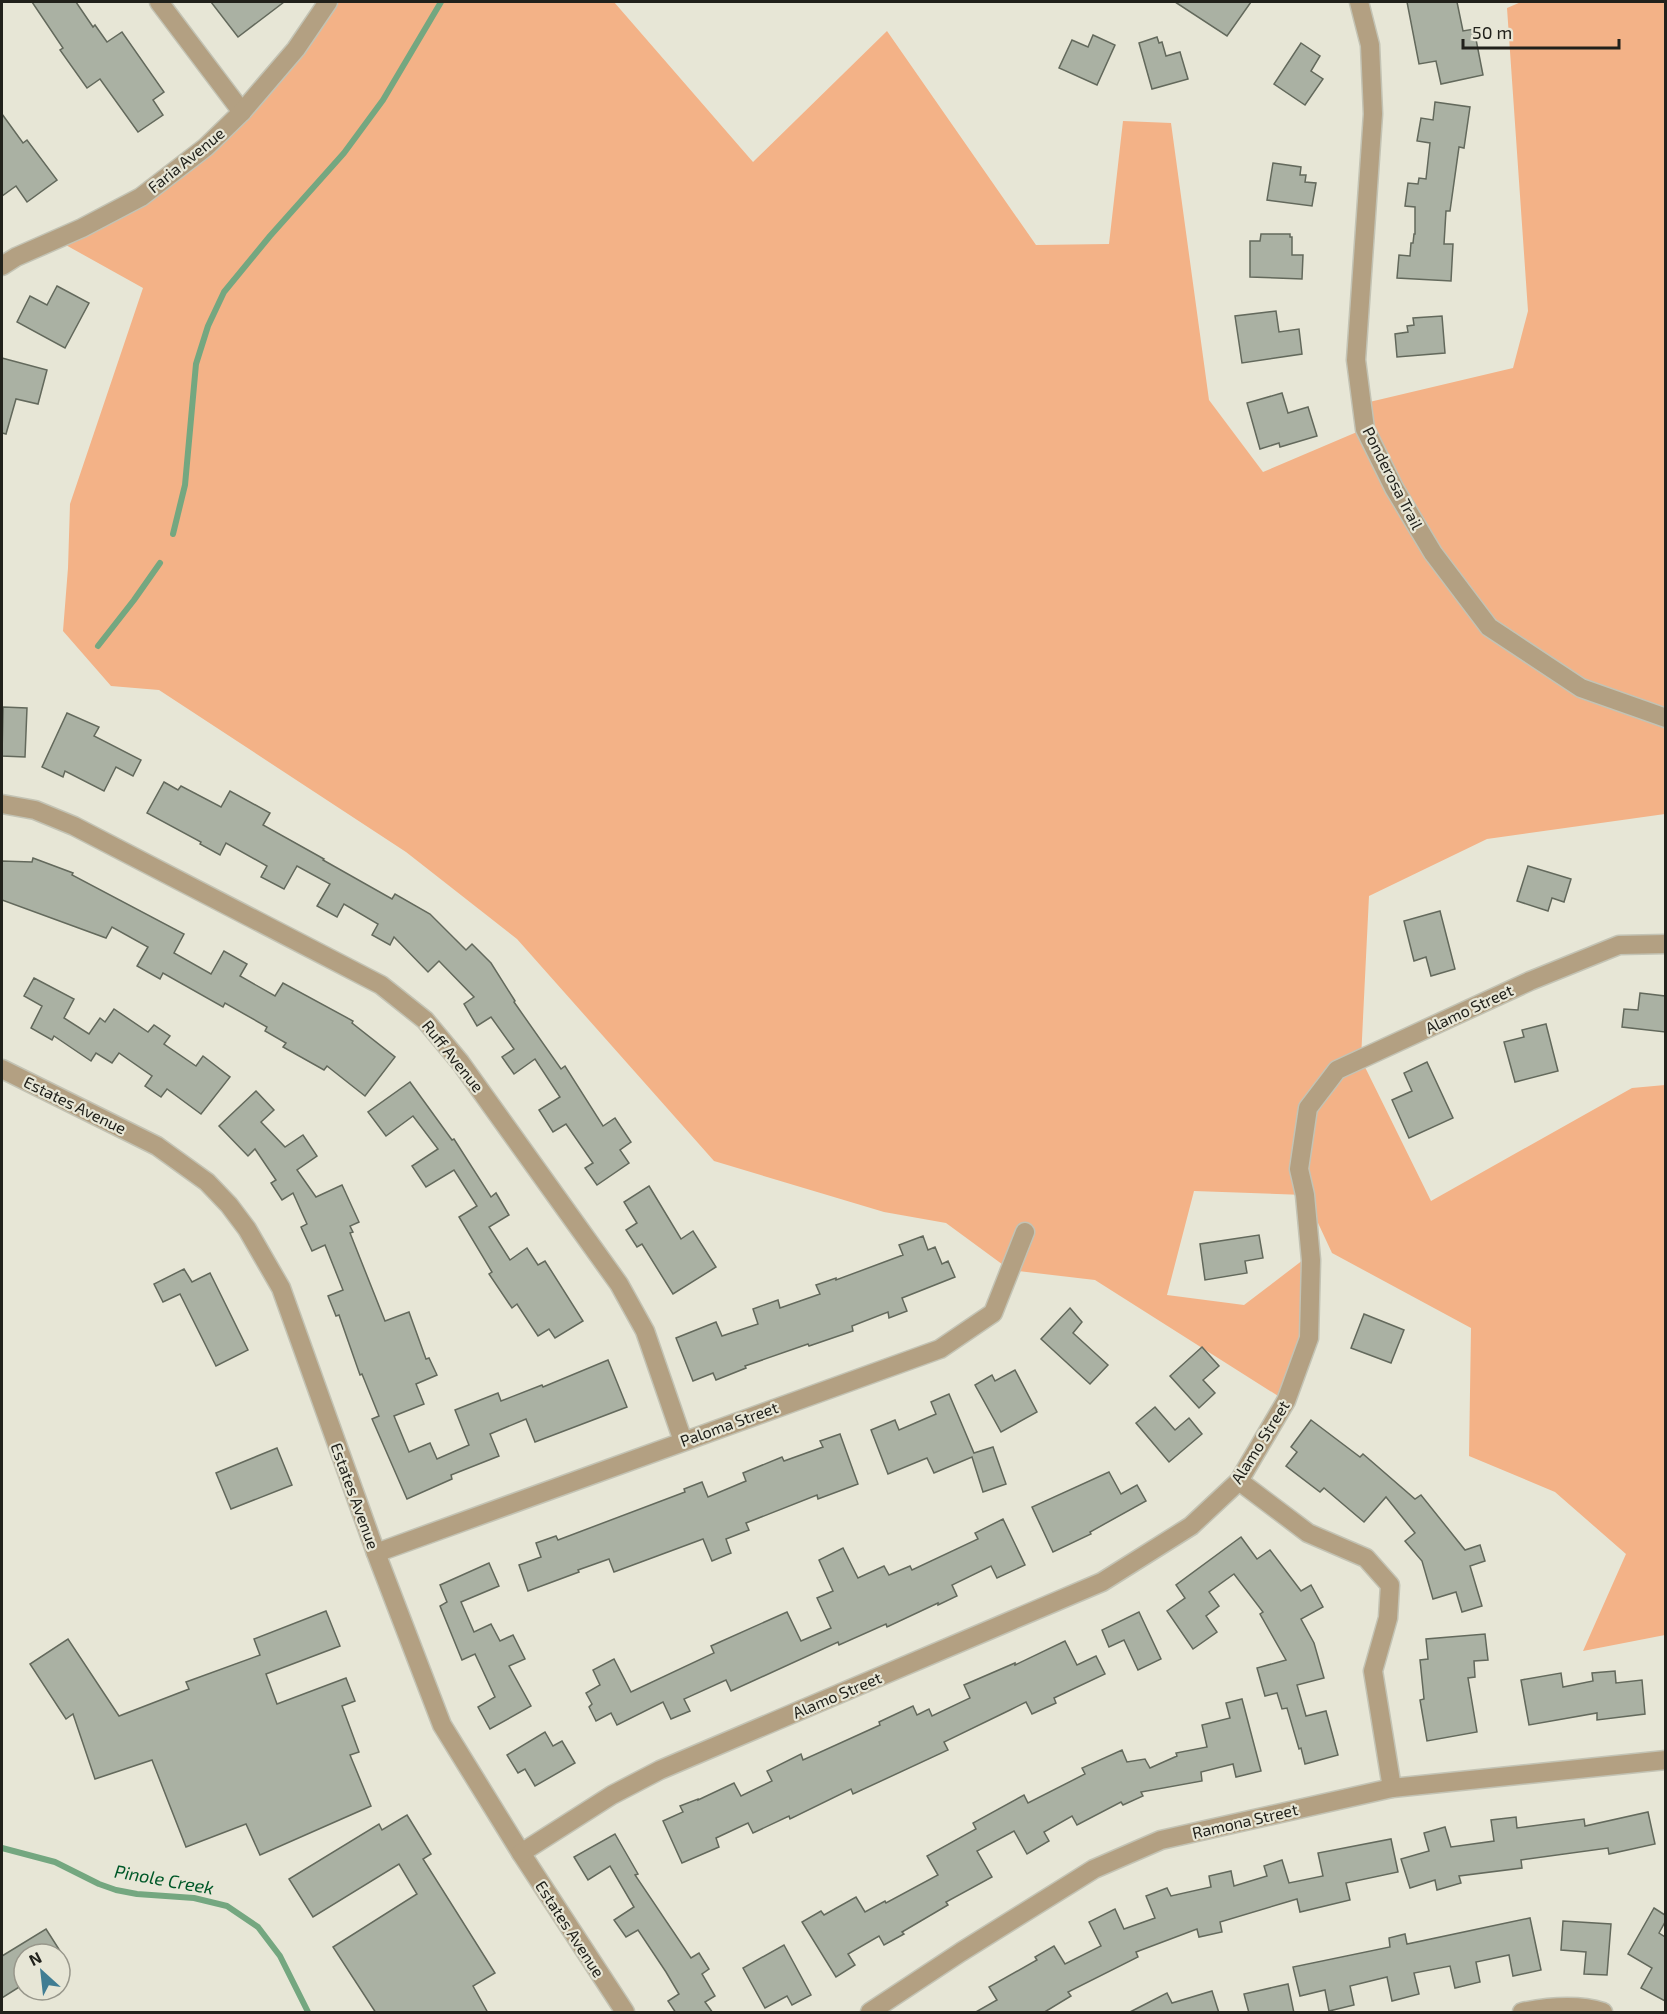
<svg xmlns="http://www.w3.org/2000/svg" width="1667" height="2014" font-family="'Exo 2',sans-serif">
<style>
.green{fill:#f3b287}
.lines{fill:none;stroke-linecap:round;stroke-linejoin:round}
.stream{stroke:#74a780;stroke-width:6}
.building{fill:#aab1a3;stroke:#63695c;stroke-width:1.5}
.minor-casing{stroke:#c3c3b4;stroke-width:21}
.minor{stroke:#b3a082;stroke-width:18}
.labels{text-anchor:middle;stroke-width:4.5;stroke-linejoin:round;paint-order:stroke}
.street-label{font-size:16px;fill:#21211b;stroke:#e7e6d6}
.water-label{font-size:18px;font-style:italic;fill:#005828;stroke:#e7e6d6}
</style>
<rect width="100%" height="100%" fill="#e7e6d6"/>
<!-- green -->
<polygon class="green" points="328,2 614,2 753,162 887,31 1036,245 1109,244 1123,121 1171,123 1209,400 1263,472 1364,429 1361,404 1513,368 1528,311 1507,8 1521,2 1665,2 1665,814 1487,839 1369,896 1361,1059 1431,1201 1632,1088 1665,1085 1665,1635 1583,1651 1626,1554 1555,1492 1469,1456 1471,1328 1332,1253 1305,1195 1194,1191 1167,1295 1244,1305 1303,1260 1309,1338 1286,1401 1095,1280 1010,1270 946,1223 884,1212 714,1161 517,939 406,852 159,690 111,686 63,631 68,568 70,504 143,288 55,239 206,147"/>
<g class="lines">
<!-- stream -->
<g class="stream">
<polyline points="173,534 185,485 196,364 208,326 224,292 270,236 344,153 383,100 441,2"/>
<polyline points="98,646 134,600 160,563"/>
<polyline points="2,1848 55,1862 99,1884 116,1890 137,1894 194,1898 227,1906 258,1927 280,1956 308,2012"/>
</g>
</g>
<!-- building -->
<g class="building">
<polygon points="32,2 76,2 93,27 95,25 107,42 122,32 164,92 153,100 163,115 138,132 100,79 87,88 60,50 63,48"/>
<polygon points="211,2 284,2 238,37"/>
<polygon points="1175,2 1251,2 1227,36"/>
<polygon points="1407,2 1457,2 1463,31 1474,29 1483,75 1441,84 1436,61 1419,64"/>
<polygon points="1093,35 1115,45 1097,85 1059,68 1072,40 1088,47"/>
<polygon points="1157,37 1159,43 1162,42 1166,56 1180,52 1188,79 1152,89 1139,43"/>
<polygon points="1301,43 1320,56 1311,71 1323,79 1305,105 1274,84"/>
<polygon points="1435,102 1470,107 1464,148 1459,147 1450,211 1446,211 1444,244 1453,244 1451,281 1397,278 1399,255 1410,256 1411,243 1413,243 1414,234 1415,234 1415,207 1405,206 1408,183 1418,184 1419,178 1426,179 1430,143 1417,141 1421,118 1433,120"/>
<polygon points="2,114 23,143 27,140 57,180 27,202 16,186 2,196"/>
<polygon points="1273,163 1301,167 1300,175 1306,175 1305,182 1316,183 1312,206 1267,200"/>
<polygon points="1261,234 1290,234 1290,237 1292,237 1292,255 1303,255 1302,279 1250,277 1250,241 1260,241"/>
<polygon points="57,286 89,303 65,348 17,322 30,296 47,305"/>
<polygon points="1276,311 1279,332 1299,329 1302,354 1242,363 1235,316"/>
<polygon points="1442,316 1445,353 1397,357 1395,334 1408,332 1407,326 1414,325 1413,318"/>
<polygon points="2,358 47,370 38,404 16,399 6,434 2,433"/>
<polygon points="1282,393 1288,413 1308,407 1317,436 1280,447 1279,443 1260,449 1247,403"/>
<polygon points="3,707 27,708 25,757 2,756"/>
<polygon points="67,713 99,727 94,736 141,760 133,776 116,767 104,791 65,771 63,777 42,767"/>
<polygon points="164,782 178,790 181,786 221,807 230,791 270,813 263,825 324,859 323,860 392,899 395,894 430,914 466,950 472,944 491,963 515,1001 514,1002 561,1069 565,1066 603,1126 615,1118 631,1142 620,1150 629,1163 597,1185 585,1168 593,1163 566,1124 553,1132 539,1110 560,1097 535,1059 514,1074 502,1057 514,1049 491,1017 477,1026 464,1004 474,997 439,961 428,972 394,937 390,945 372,935 378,924 344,904 337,917 317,906 330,884 297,866 284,889 261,877 267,866 226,843 220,855 200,844 201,842 147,813"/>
<polygon points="33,858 73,873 72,875 184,934 174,953 211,974 224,951 247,964 240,976 275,996 283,983 353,1021 352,1023 395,1057 365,1096 327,1066 324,1070 283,1047 286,1043 265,1031 267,1027 225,1003 223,1007 163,973 160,979 137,966 148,947 112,927 106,938 2,900 2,861 32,862"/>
<polygon points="1528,866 1571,879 1564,902 1552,898 1548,911 1517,901"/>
<polygon points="1440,911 1455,969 1431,976 1426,957 1414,961 1404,921"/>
<polygon points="34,978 74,999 64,1018 89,1034 100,1018 105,1022 114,1009 148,1032 154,1025 170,1036 164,1044 196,1066 203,1056 230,1077 201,1114 167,1089 161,1097 145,1086 152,1076 119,1053 112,1063 96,1053 91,1061 54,1036 52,1040 31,1028 42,1006 24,996"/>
<polygon points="1640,993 1665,996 1665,1032 1622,1027 1624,1009 1638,1010"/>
<polygon points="1546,1024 1558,1071 1515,1082 1504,1042 1524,1037 1522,1030"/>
<polygon points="1427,1062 1453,1118 1409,1138 1392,1100 1412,1091 1404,1073"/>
<polygon points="410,1082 452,1140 454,1139 491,1197 496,1193 509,1215 489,1227 510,1260 527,1248 538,1265 545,1261 583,1321 555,1338 549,1329 538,1336 517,1304 512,1308 489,1274 492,1272 459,1217 477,1206 454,1170 426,1187 412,1166 438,1149 413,1116 386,1136 368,1112"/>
<polygon points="256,1091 274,1110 261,1122 285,1147 303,1135 317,1156 297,1170 316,1197 342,1185 359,1222 350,1226 353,1232 350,1233 385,1321 409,1312 426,1359 429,1358 437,1375 416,1384 424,1404 394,1416 409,1452 430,1443 437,1459 469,1445 455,1410 498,1393 501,1401 542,1385 543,1387 608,1360 627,1407 535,1442 526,1419 490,1434 499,1456 451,1475 452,1479 407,1499 372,1419 379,1416 362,1374 360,1375 339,1315 336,1316 328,1296 343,1290 325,1245 312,1251 301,1227 307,1224 293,1193 282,1200 271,1183 276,1180 255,1149 248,1156 219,1126"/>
<polygon points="649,1186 681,1239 693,1231 716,1267 673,1294 642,1244 637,1247 626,1230 637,1223 624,1202"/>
<polygon points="1259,1235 1263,1258 1245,1261 1247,1273 1205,1280 1200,1244"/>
<polygon points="923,1236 928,1250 935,1247 942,1264 948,1261 955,1277 902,1298 907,1311 889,1318 888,1312 852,1326 853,1331 809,1346 808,1344 745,1366 746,1368 716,1380 713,1373 693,1381 676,1338 716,1322 722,1336 758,1324 753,1309 778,1300 780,1308 820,1294 816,1285 836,1278 836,1280 903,1255 899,1245"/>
<polygon points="184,1269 192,1282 210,1273 248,1350 216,1366 180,1294 163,1302 154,1284"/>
<polygon points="1070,1308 1082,1322 1073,1333 1108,1365 1090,1384 1041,1339"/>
<polygon points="1364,1314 1404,1330 1391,1363 1351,1348"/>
<polygon points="1202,1347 1219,1366 1203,1380 1215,1393 1199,1408 1170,1376"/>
<polygon points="1015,1370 1037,1412 1001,1432 975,1385 992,1375 995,1381"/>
<polygon points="949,1394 974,1453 993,1447 1006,1484 983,1492 972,1457 934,1473 927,1458 888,1474 871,1430 895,1420 899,1430 936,1414 931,1402"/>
<polygon points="1155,1407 1175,1430 1189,1418 1202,1434 1169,1462 1136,1423"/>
<polygon points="1311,1420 1360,1457 1363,1454 1415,1499 1421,1495 1465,1550 1480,1545 1485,1561 1470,1566 1482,1606 1462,1612 1456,1592 1433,1599 1422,1561 1405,1541 1415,1533 1386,1497 1364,1522 1324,1488 1320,1492 1286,1466 1297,1452 1291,1447"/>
<polygon points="840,1434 858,1484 818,1499 817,1495 746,1523 749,1530 726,1539 731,1553 712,1561 703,1539 614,1572 609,1559 578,1570 579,1572 528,1591 519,1565 541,1557 536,1543 556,1536 558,1540 685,1492 684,1489 702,1482 708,1497 746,1481 743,1473 782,1457 784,1461 823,1447 820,1441"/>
<polygon points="277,1448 292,1485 231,1509 216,1473"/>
<polygon points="1109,1472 1121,1494 1137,1485 1146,1501 1090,1532 1091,1534 1053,1552 1032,1507"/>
<polygon points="1003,1519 1025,1565 997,1578 991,1566 952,1585 957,1596 938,1605 938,1603 887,1627 886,1624 839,1645 838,1642 731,1691 726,1680 684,1699 690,1711 671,1719 663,1702 617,1725 611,1713 596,1721 589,1707 592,1704 586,1693 600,1685 593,1670 614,1659 631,1692 714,1653 711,1646 787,1612 801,1641 831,1628 817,1598 833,1591 819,1560 843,1548 858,1578 884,1566 889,1575 910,1566 912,1570 978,1539 975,1533"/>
<polygon points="1241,1537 1257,1559 1270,1550 1301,1591 1311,1585 1323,1607 1301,1619 1314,1643 1324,1678 1297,1685 1306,1716 1326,1711 1338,1755 1305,1764 1301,1748 1299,1749 1287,1708 1282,1709 1277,1693 1265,1696 1257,1668 1286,1660 1260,1614 1263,1612 1234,1574 1209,1592 1219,1606 1206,1616 1217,1632 1193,1649 1167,1611 1185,1598 1176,1585"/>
<polygon points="489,1563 499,1586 461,1602 474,1632 491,1624 500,1641 513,1635 525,1659 509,1666 531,1706 490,1729 478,1707 495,1697 475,1654 462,1660 440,1606 447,1602 440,1585"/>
<polygon points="326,1611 340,1646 266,1674 277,1704 346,1678 355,1701 342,1706 359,1752 350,1755 371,1806 260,1855 246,1824 186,1847 152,1760 95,1779 73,1714 66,1719 30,1664 68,1639 119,1716 189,1689 186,1682 260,1655 254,1639"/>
<polygon points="1139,1612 1161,1659 1138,1670 1124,1640 1109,1647 1102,1630"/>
<polygon points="1485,1634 1488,1660 1474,1661 1475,1677 1468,1678 1477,1732 1427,1741 1420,1700 1424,1699 1420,1660 1428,1659 1426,1639"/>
<polygon points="1065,1641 1077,1665 1096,1656 1105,1674 1054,1698 1056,1703 1032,1714 1026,1702 1010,1710 944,1742 948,1750 853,1794 851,1789 790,1819 789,1816 753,1833 748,1823 716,1838 719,1847 682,1863 663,1821 683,1812 680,1806 698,1799 698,1800 734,1783 741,1796 772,1781 767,1771 801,1754 803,1760 880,1725 879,1722 913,1706 917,1715 929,1709 932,1716 970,1698 964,1685 1015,1663 1015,1665"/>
<polygon points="1615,1671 1616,1683 1642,1680 1645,1714 1597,1720 1597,1713 1529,1725 1521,1680 1561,1673 1563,1687 1593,1681 1592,1673"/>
<polygon points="1242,1699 1261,1771 1236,1777 1233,1764 1201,1772 1202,1781 1141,1792 1143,1796 1123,1805 1121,1802 1077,1825 1072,1816 1044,1832 1049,1841 1027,1854 1014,1831 977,1851 992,1877 946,1902 948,1905 902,1932 904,1934 884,1945 879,1936 848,1954 855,1965 836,1977 802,1922 821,1911 824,1915 856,1897 865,1912 885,1901 886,1903 938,1875 927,1856 976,1829 973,1823 1024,1795 1028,1803 1085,1774 1082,1768 1122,1750 1127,1762 1145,1759 1150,1768 1177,1756 1176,1753 1207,1747 1202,1725 1230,1718 1226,1703"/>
<polygon points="545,1732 553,1746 562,1741 575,1763 535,1786 525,1769 518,1773 507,1755"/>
<polygon points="1648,1812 1655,1844 1609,1854 1608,1848 1521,1860 1522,1868 1459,1876 1461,1883 1437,1890 1435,1880 1410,1888 1401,1859 1429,1851 1424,1833 1445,1827 1451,1847 1494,1841 1491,1820 1516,1817 1517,1828 1584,1819 1585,1826"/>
<polygon points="407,1815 431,1854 423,1859 495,1973 473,1986 488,2013 376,2013 333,1947 417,1894 399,1864 313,1917 289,1879 379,1824 382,1830"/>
<polygon points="615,1834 638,1874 635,1875 691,1958 699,1953 709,1969 702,1974 715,1996 705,2002 713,2013 676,2013 668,2001 679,1994 666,1972 638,1930 626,1937 614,1920 634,1907 610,1866 588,1880 574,1857"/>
<polygon points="1391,1839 1398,1872 1346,1883 1350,1900 1300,1912 1297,1899 1220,1922 1222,1932 1199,1937 1197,1929 1136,1952 1138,1957 1068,1992 1071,1996 1043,2013 974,2013 997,2000 989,1987 1037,1960 1035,1957 1054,1946 1065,1964 1101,1946 1089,1922 1115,1909 1124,1929 1155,1918 1146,1896 1167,1888 1171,1896 1211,1887 1209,1876 1231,1871 1234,1886 1267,1876 1264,1866 1282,1860 1289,1883 1323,1876 1318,1853"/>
<polygon points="1654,1908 1665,1915 1665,1922 1659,1933 1665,1937 1665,2001 1641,1988 1652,1968 1628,1954"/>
<polygon points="1530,1918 1541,1970 1513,1976 1509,1955 1476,1962 1480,1982 1455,1988 1450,1966 1414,1973 1419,1994 1392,2001 1387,1977 1350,1986 1354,2005 1329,2011 1325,1990 1300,1996 1293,1967 1390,1947 1389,1938 1405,1934 1407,1944"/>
<polygon points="1563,1921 1611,1924 1607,1975 1584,1974 1586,1952 1561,1950"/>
<polygon points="46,1929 62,1954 24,1954 24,1984 2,1998 2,1956"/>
<polygon points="784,1945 811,1995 792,2005 787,1996 765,2008 743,1968"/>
<polygon points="1288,1984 1294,2013 1249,2013 1244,1994"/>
<polygon points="1212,1991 1219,2013 1128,2013 1167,1993 1172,2003"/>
</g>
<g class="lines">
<!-- minor casing -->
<g class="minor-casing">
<g id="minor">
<polyline points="159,2 242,112"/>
<polyline points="1359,2 1370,45 1373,114 1356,360 1365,429 1394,488 1433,553 1489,627 1581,688 1666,718"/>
<polyline points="2,266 16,257 82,228 141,197 206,147 242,112 296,49 328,2"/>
<polyline points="2,804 35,810 74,826 381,985 425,1020 460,1062 619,1284 645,1331 683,1441"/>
<polyline points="2,1069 157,1146 207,1182 229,1205 247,1229 281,1288 376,1553 442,1725 521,1853 625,2012"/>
<polyline points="1239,1481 1308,1533 1366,1558 1390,1585 1388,1618 1373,1671 1392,1788"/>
<polyline points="376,1553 940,1349 993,1313 1025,1232"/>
<polyline points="521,1853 612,1795 660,1770 1102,1582 1191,1526 1239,1481 1286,1401 1309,1338 1311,1260 1305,1195 1299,1169 1308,1108 1337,1070 1530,981 1619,945 1666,944"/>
<polyline points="870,2012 961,1952 1094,1869 1161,1840 1392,1788 1666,1760"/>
<path d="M1522,2012C1547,2007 1578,2004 1603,2012"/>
</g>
</g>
<!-- minor -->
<use href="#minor" class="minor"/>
</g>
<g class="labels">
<!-- street labels -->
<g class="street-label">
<text transform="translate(186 160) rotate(-39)" y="6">Faria Avenue</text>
<text transform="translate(1393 478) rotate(63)" y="6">Ponderosa Trail</text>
<text transform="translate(1469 1009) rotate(-25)" y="6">Alamo Street</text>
<text transform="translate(453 1056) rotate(51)" y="6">Ruff Avenue</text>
<text transform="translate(75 1105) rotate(26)" y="6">Estates Avenue</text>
<text transform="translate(729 1424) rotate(-20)" y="6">Paloma Street</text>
<text transform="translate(1260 1442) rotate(-58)" y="6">Alamo Street</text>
<text transform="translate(355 1496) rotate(70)" y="6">Estates Avenue</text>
<text transform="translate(837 1695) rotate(-23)" y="6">Alamo Street</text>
<text transform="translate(1245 1821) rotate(-13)" y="6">Ramona Street</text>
<text transform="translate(570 1929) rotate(57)" y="6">Estates Avenue</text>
</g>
<!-- water labels -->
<g class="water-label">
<text transform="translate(164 1880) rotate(10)" y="6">Pinole Creek</text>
</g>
</g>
<!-- border -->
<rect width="1667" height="2014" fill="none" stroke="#21211b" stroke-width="6"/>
<!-- north arrow -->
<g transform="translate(42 1972) rotate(333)"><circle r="28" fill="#e7e6d6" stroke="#98978b" stroke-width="1.5"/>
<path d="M0-4.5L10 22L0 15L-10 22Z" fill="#407d93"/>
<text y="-9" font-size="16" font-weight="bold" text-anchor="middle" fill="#21211b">N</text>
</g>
<!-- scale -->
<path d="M1463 39v9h156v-9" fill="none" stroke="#21211b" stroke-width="3"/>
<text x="1472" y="39" font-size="18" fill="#21211b" stroke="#e7e6d6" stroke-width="4.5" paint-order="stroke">50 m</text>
</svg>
